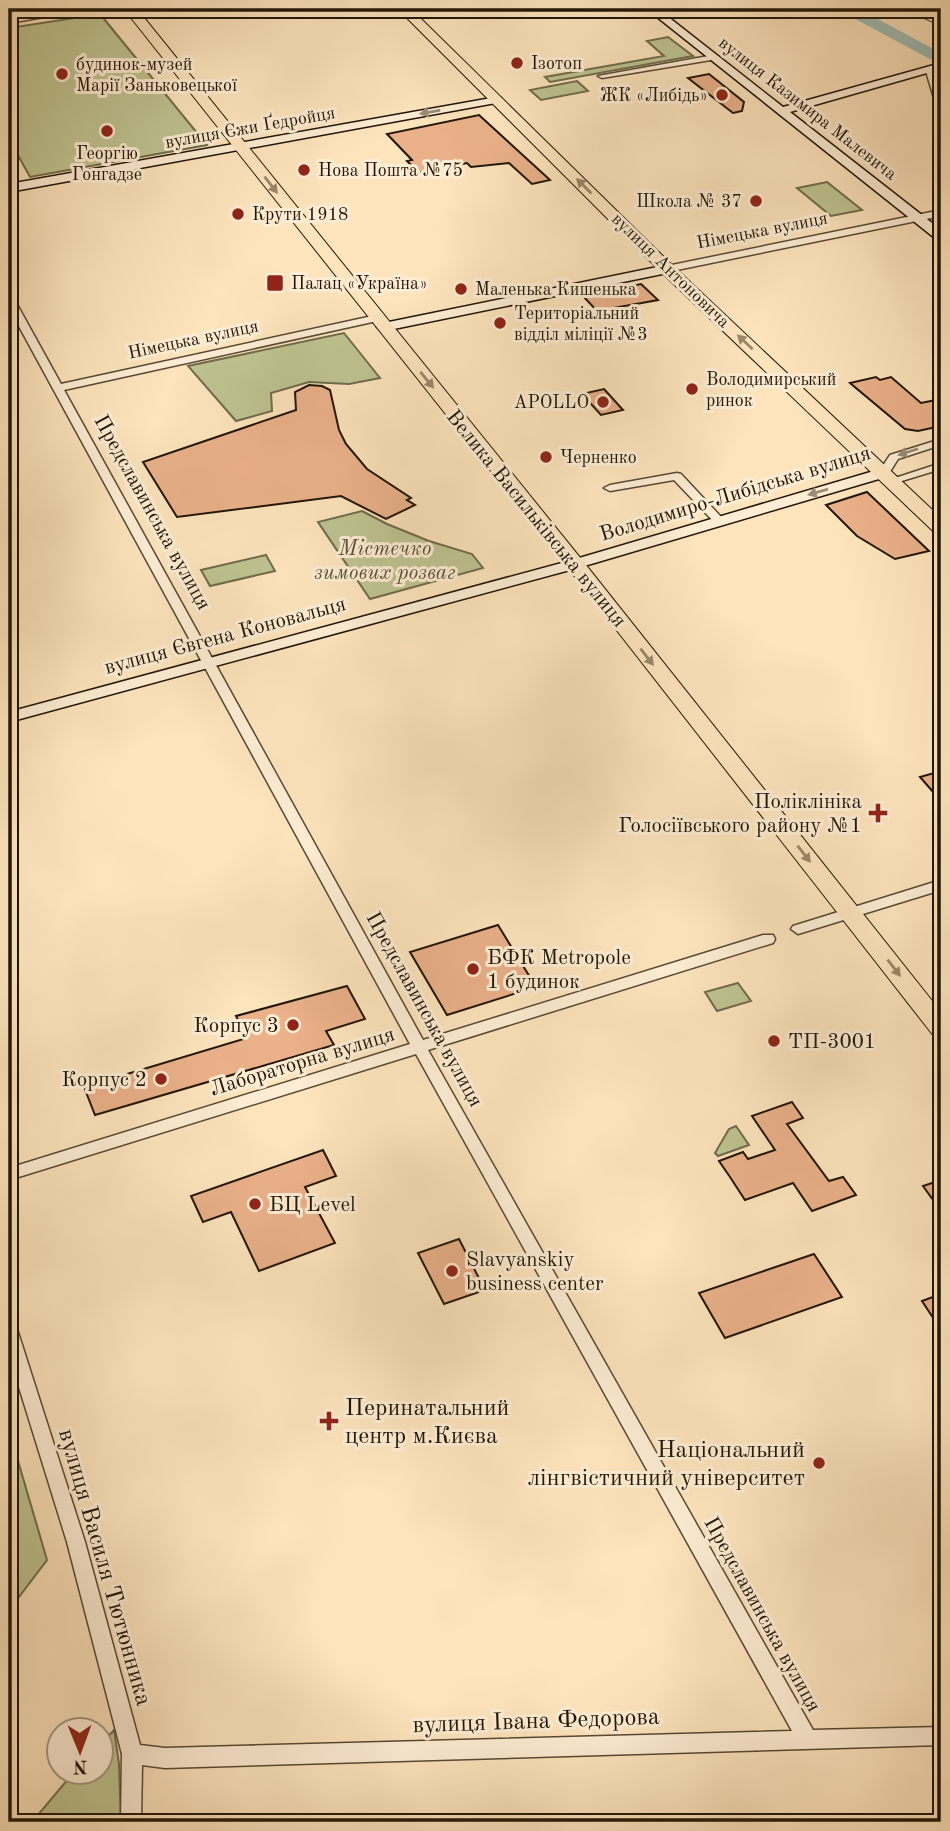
<svg xmlns="http://www.w3.org/2000/svg" width="950" height="1831" font-family="'Old Standard TT',serif">
<style>
.green{fill:#bfc492;stroke:#706c4c;stroke-width:2}
.lines{fill:none;stroke-linecap:round;stroke-linejoin:round}
.river{fill:#a1beb8;fill-rule:evenodd}
.building{fill:#eab18a;stroke:#201505;stroke-width:2}
.street-casing{stroke:#574933;stroke-width:3}
.secondary-casing{stroke:#201505;stroke-width:3}
.primary-casing{stroke:#201505;stroke-width:2}
.street{fill:#feedd4;fill-rule:evenodd}
.secondary{fill:#feedd4;fill-rule:evenodd}
.primary{fill:#fde4bd;fill-rule:evenodd}
.rail-casing{stroke:#201505;stroke-width:5}
.rail{stroke:#feedd4;stroke-width:3.5;stroke-dasharray:10;stroke-linecap:butt}
.oneway{fill:#9a8c77}
.oneway2{fill:#9a876a}
.poi-dot{fill:#8f2418;stroke:#feedd4;stroke-width:2.5}
.labels{text-anchor:middle;stroke-width:6;stroke-linejoin:round;paint-order:stroke}
.far-poi-label{font-size:18px;fill:#201505;stroke:#feedd4;text-anchor:start}
.far-street-label{font-size:18px;fill:#201505;stroke:#feedd4}
.street-label{font-size:21px;fill:#201505;stroke:#feedd4}
.park-label{font-size:21px;font-style:italic;fill:#585236;stroke:#feedd4}
.poi-label{font-size:21px;fill:#201505;stroke:#feedd4;text-anchor:start}
.near-poi-label{font-size:24px;fill:#201505;stroke:#feedd4;text-anchor:start}
.near-street-label{font-size:24px;fill:#201505;stroke:#feedd4}
</style>
<rect width="100%" height="100%" fill="#fde4bd"/>
<filter id="stains"><feTurbulence type="fractalNoise" baseFrequency=".00286" numOctaves="4"/><feColorMatrix values="0 0 0 0 .2 0 0 0 0 .09 0 0 0 0 .02 0 0 0 .5 -.17"/></filter>
<radialGradient id="worn" r=".72"><stop offset=".6" stop-color="#630" stop-opacity="0"/><stop offset="1" stop-color="#630" stop-opacity=".3"/></radialGradient>
<!-- green -->
<g class="green">
<polygon points="100,14 207,145 30,177 9,139 9,28"/>
<polygon points="668,37 693,56 550,82 545,77 664,56 647,41"/>
<polygon points="577,81 588,91 541,100 530,90"/>
<polygon points="827,182 862,210 831,216 797,188"/>
<polygon points="344,333 380,378 349,384 309,382 271,393 272,411 236,421 188,366"/>
<polygon points="362,511 387,524 429,541 472,554 483,568 370,599 318,522"/>
<polygon points="266,555 275,571 210,586 201,570"/>
<polygon points="738,983 751,1001 717,1011 705,992"/>
<polygon points="736,1126 749,1145 718,1156 715,1153 729,1129"/>
<polygon points="16,1454 47,1560 9,1610 9,1464"/>
<polygon points="114,1730 119,1764 121,1822 32,1822 74,1772 102,1772 102,1743"/>
</g>
<g class="lines">
<!-- river -->
<polygon class="river" points="837,9 859,9 941,53 941,65"/>
</g>
<!-- building -->
<g class="building">
<polygon points="709,74 744,102 742,111 733,113 688,78"/>
<polygon points="479,115 550,180 532,184 509,163 471,167 467,163 419,173 407,161 412,160 387,134"/>
<polygon points="641,284 658,300 597,311 583,296"/>
<polygon points="876,377 880,380 891,377 921,403 941,399 941,426 918,431 905,429 850,383"/>
<polygon points="309,385 322,386 330,390 339,430 346,444 367,469 411,498 407,500 415,505 386,519 341,496 177,517 143,462 296,410 295,392"/>
<polygon points="604,389 623,410 601,415 582,394"/>
<polygon points="867,492 929,551 895,559 857,536 826,505"/>
<polygon points="941,771 941,801 920,777"/>
<polygon points="498,925 536,987 447,1015 410,952"/>
<polygon points="347,986 365,1019 326,1031 334,1045 95,1115 84,1087 247,1038 236,1016"/>
<polygon points="792,1102 803,1118 787,1124 829,1181 843,1177 856,1195 812,1211 793,1183 745,1200 730,1177 719,1161 743,1152 748,1159 775,1150 752,1116"/>
<polygon points="323,1150 336,1176 305,1187 335,1243 259,1271 231,1212 203,1222 191,1196"/>
<polygon points="941,1180 941,1211 923,1186"/>
<polygon points="459,1239 485,1290 444,1304 418,1253"/>
<polygon points="814,1254 842,1297 725,1338 699,1293"/>
<polygon points="941,1294 941,1330 922,1301"/>
</g>
<g class="lines">
<!-- street casing -->
<g class="street-casing">
<g id="street">
<polygon points="72,9 90,9 9,23 9,19"/>
<polygon points="714,55 718,57 717,59 602,78 598,76"/>
<polygon points="925,68 932,70 941,96 941,110 937,108"/>
<polygon points="941,210 941,216 667,272 662,269 667,266"/>
<polygon points="9,296 14,299 61,384 377,315 382,318 377,321 64,390 423,1040 763,935 773,935 775,939 773,943 428,1050 813,1730 941,1727 941,1745 165,1768 142,1765 141,1822 121,1822 122,1754 67,1542 9,1355 9,1322 15,1324 17,1329 85,1542 140,1745 165,1748 792,1731 416,1054 9,1180 9,1168 410,1044 9,308"/>
<polygon points="941,439 941,445 898,459 888,475 880,475 878,473 890,455"/>
<polygon points="941,463 941,469 892,484 886,481"/>
<polygon points="677,473 681,474 723,519 723,523 715,523 674,480 610,491 604,488 610,485"/>
<polygon points="941,880 941,890 798,934 791,929 793,926"/>
</g>
</g>
<!-- secondary casing -->
<g class="secondary-casing">
<g id="secondary">
<polygon points="647,9 658,9 783,107 941,63 941,69 790,112 941,230 941,240 936,239"/>
<polygon points="497,97 501,98 501,102 9,192 9,184"/>
<polygon points="667,265 674,269 672,272 384,331 377,327 384,323"/>
<polygon points="884,468 892,473 889,476 581,567 9,722 9,712 569,561"/>
</g>
</g>
<!-- primary casing -->
<g class="primary-casing">
<g id="primary">
<polygon points="124,9 137,9 582,560 941,1012 941,1038 933,1035 568,568"/>
<polygon points="398,9 411,9 673,266 941,518 941,533 934,532 661,272"/>
</g>
</g>
<!-- street -->
<use href="#street" class="street"/>
<!-- secondary -->
<use href="#secondary" class="secondary"/>
<!-- primary -->
<use href="#primary" class="primary"/>
<!-- rail casing -->
<g class="rail-casing">
<polyline id="rail" points="909,9 941,24"/>
</g>
<!-- rail -->
<use href="#rail" class="rail"/>
</g>
<!-- one-way arrows -->
<defs><path id="oneway-solid" d="M-6-.8H1V-3.2L6.5 0L1 3.2V.8H-6Z" transform="scale(1.75)"/></defs>
<g class="oneway">
<use href="#oneway-solid" transform="translate(430 112) rotate(170)"/>
<use href="#oneway-solid" transform="translate(908 452) rotate(162)"/>
<use href="#oneway-solid" transform="translate(818 492) rotate(164)"/>
</g>
<g class="oneway2">
<use href="#oneway-solid" transform="translate(271 185) rotate(52)"/>
<use href="#oneway-solid" transform="translate(584 186) rotate(-135)"/>
<use href="#oneway-solid" transform="translate(745 342) rotate(-137)"/>
<use href="#oneway-solid" transform="translate(427 380) rotate(51)"/>
<use href="#oneway-solid" transform="translate(647 657) rotate(52)"/>
<use href="#oneway-solid" transform="translate(804 854) rotate(52)"/>
<use href="#oneway-solid" transform="translate(894 968) rotate(52)"/>
</g>
<!-- markers -->
<g class="poi-dot">
<circle cx="517" cy="63" r="7"/>
<circle cx="62" cy="74" r="7"/>
<circle cx="722" cy="95" r="7"/>
<circle cx="107" cy="131" r="7"/>
<circle cx="304" cy="170" r="7"/>
<circle cx="756" cy="201" r="7"/>
<circle cx="238" cy="214" r="7"/>
<rect x="266" y="274" width="18" height="18" rx="3.5"/>
<circle cx="461" cy="289" r="7"/>
<circle cx="500" cy="323" r="7"/>
<circle cx="692" cy="389" r="7"/>
<circle cx="603" cy="402" r="7"/>
<circle cx="546" cy="457" r="7"/>
<path d="M874.5 802.5h7v7h7v7h-7v7h-7v-7h-7v-7h7z"/>
<circle cx="473" cy="969" r="7"/>
<circle cx="293" cy="1025" r="7"/>
<circle cx="774" cy="1041" r="7"/>
<circle cx="161" cy="1079" r="7"/>
<circle cx="255" cy="1204" r="7"/>
<circle cx="452" cy="1271" r="7"/>
<path d="M325.5 1410.5h7v7h7v7h-7v7h-7v-7h-7v-7h7z"/>
<circle cx="819" cy="1463" r="7"/>
</g>
<g class="labels">
<!-- far-poi labels -->
<g class="far-poi-label">
<text x="531" y="69">Ізотоп</text>
<text x="76" y="70">будинок-музей<tspan x="76" dy="21">Марії Заньковецької</tspan></text>
<text x="708" y="101" text-anchor="end">ЖК «Либідь»</text>
<text x="107" y="159" text-anchor="middle">Георгію<tspan x="107" dy="21">Гонгадзе</tspan></text>
<text x="318" y="176">Нова Пошта №75</text>
<text x="742" y="207" text-anchor="end">Школа № 37</text>
<text x="252" y="220">Крути 1918</text>
<text x="291" y="289">Палац «Україна»</text>
<text x="475" y="295">Маленька Кишенька</text>
<text x="514" y="319">Територіальний<tspan x="514" dy="21">відділ міліції №3</tspan></text>
<text x="706" y="385">Володимирський<tspan x="706" dy="21">ринок</tspan></text>
<text x="589" y="408" text-anchor="end">APOLLO</text>
<text x="560" y="463">Черненко</text>
</g>
<!-- far-street labels -->
<g class="far-street-label">
<text transform="translate(808 108) rotate(38)" y="6">вулиця Казимира Малевича</text>
<text transform="translate(250 127) rotate(-10)" y="6">вулиця Єжи Ґедройця</text>
<text transform="translate(762 230) rotate(-11)" y="6">Німецька вулиця</text>
<text transform="translate(671 270) rotate(44)" y="6">вулиця Антоновича</text>
<text transform="translate(193 339) rotate(-12)" y="6">Німецька вулиця</text>
</g>
<!-- street labels -->
<g class="street-label">
<text transform="translate(735 493) rotate(-17)" y="7">Володимиро-Либідська вулиця</text>
<text transform="translate(153 512) rotate(61)" y="7">Предславинська вулиця</text>
<text transform="translate(537 518) rotate(51)" y="7">Велика Васильківська вулиця</text>
<text transform="translate(225 635) rotate(-15)" y="7">вулиця Євгена Коновальця</text>
<text transform="translate(425 1009) rotate(61)" y="7">Предславинська вулиця</text>
<text transform="translate(302 1061) rotate(-17)" y="7">Лабораторна вулиця</text>
<text transform="translate(763 1614) rotate(61)" y="7">Предславинська вулиця</text>
</g>
<!-- park labels -->
<g class="park-label">
<text x="385" y="555">Містечко<tspan x="385" dy="24">зимових розваг</tspan></text>
</g>
<!-- poi labels -->
<g class="poi-label">
<text x="862" y="808" text-anchor="end">Поліклініка<tspan x="862" dy="24">Голосіївського району №1</tspan></text>
<text x="487" y="964">БФК Metropole<tspan x="487" dy="24">1 будинок</tspan></text>
<text x="279" y="1032" text-anchor="end">Корпус 3</text>
<text x="788" y="1048">ТП-3001</text>
<text x="147" y="1086" text-anchor="end">Корпус 2</text>
<text x="269" y="1211">БЦ Level</text>
<text x="466" y="1266">Slavyanskiy<tspan x="466" dy="24">business center</tspan></text>
</g>
<!-- near-poi labels -->
<g class="near-poi-label">
<text x="345" y="1415">Перинатальний<tspan x="345" dy="28">центр м.Києва</tspan></text>
<text x="805" y="1457" text-anchor="end">Національний<tspan x="805" dy="28">лінгвістичний університет</tspan></text>
</g>
<!-- near-street labels -->
<g class="near-street-label">
<text transform="translate(106 1567) rotate(74)" y="8">вулиця Василя Тютюнника</text>
<text transform="translate(536 1720) rotate(-2)" y="8">вулиця Івана Федорова</text>
</g>
</g>
<!-- margin -->
<rect width="950" height="1831" fill="none" stroke="#fde4bd" stroke-width="35"/>
<rect x="10" y="10" width="929" height="1810" fill="none" stroke="#201505" stroke-width="3.5"/>
<rect x="18" y="18" width="915" height="1796" fill="none" stroke="#201505" stroke-width="2"/>
<!-- north arrow -->
<g transform="translate(80 1751) rotate(179)"><circle r="33" fill="#feedd4" stroke="#a59781" stroke-width="2"/>
<path d="M0-5L12 26L0 18L-12 26Z" fill="#8f2418"/>
<text y="-10" font-size="19" font-weight="bold" text-anchor="middle" fill="#201505">N</text>
</g>
<rect width="100%" height="100%" filter="url(#stains)"/>
<rect width="100%" height="100%" fill="url(#worn)"/>
</svg>
